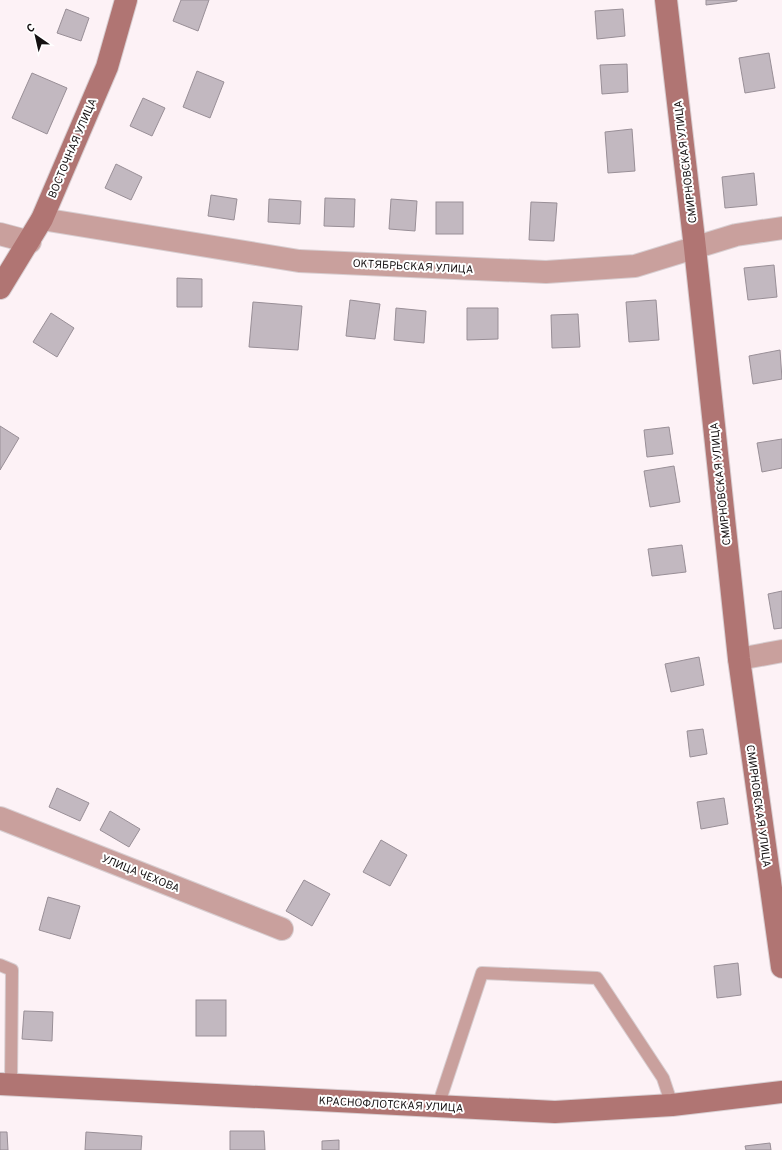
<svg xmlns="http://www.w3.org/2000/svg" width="782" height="1150" font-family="Overpass,sans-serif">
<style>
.building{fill:#c2b8c0;stroke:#998f97}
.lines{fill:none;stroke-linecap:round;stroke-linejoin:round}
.lane-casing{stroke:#d8ced1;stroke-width:14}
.street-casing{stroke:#d8ced1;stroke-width:24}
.secondary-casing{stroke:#d8ced1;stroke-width:24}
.lane{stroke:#c9a09d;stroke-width:12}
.street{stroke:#c9a09d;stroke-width:22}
.secondary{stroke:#b07573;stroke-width:22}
.labels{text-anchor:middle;stroke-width:4;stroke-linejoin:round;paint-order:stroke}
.street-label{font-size:11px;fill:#141011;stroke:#fff}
</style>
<rect width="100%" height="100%" fill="#fdf2f6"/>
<!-- building -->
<g class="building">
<polygon points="181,0 209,0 198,31 173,21"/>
<polygon points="706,0 737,0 737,1 706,5"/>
<polygon points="66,9 89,18 81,41 57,33"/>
<polygon points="623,9 625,36 597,39 595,11"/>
<polygon points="769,53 775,88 745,93 739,58"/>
<polygon points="627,64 628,92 602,94 600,65"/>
<polygon points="197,71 224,82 210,118 183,107"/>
<polygon points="32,73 67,88 47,134 12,118"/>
<polygon points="143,98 165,108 152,136 130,126"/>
<polygon points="632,129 635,171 608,173 605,132"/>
<polygon points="116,164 142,177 131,200 105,188"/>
<polygon points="754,173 757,205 725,208 722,177"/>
<polygon points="211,195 237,199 234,220 208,216"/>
<polygon points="325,198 355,199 354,227 324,226"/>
<polygon points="269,199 301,201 300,224 268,222"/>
<polygon points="391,199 417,201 415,231 389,229"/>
<rect x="436" y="202" width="27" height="32"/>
<polygon points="531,202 557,203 554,241 529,240"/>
<polygon points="774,265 777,297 748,300 744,268"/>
<polygon points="177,278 202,279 202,307 177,307"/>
<polygon points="350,300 380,304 375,339 346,336"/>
<polygon points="656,300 659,340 629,342 626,302"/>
<polygon points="253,302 302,306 298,350 249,347"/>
<polygon points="396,308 426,311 424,343 394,340"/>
<polygon points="467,308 498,308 498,339 467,340"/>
<polygon points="51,313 74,328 57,357 33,342"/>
<polygon points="578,314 580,347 552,348 551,315"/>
<polygon points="780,350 782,379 753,384 749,356"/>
<polygon points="0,426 19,438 0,470"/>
<polygon points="669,427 673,454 647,457 644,430"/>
<polygon points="782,439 782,468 762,472 757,443"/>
<polygon points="674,466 680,502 650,507 644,471"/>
<polygon points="682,545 686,572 652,576 648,549"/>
<polygon points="782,591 782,628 774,629 768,594"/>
<polygon points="699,657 704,685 671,692 665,664"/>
<polygon points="703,729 707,754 690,757 687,731"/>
<polygon points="57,788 89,803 80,821 49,807"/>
<polygon points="724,798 728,824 701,829 697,802"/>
<polygon points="110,811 140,829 129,847 100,830"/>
<polygon points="381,840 407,855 390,886 363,872"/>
<polygon points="304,880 330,894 312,926 286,911"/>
<polygon points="48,897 80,906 70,939 39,930"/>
<polygon points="738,963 741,995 717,998 714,966"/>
<rect x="196" y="1000" width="30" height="36"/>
<polygon points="24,1011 53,1012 52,1041 22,1039"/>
<polygon points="230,1131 264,1131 265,1150 230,1150"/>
<polygon points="0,1132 7,1132 8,1150 0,1150"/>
<polygon points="86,1132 142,1136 141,1150 85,1150"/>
<polygon points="339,1140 339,1150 322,1150 322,1141"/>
<polygon points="770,1143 771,1150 746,1150 745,1146"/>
</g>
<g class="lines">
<!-- lane casing -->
<g class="lane-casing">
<g id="lane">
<polyline points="0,965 12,970 11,1085"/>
<polyline points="438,1106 482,973 597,978 663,1078 672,1105"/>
</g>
</g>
<!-- street casing -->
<g class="street-casing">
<g id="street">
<polyline points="42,219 299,261 546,272 635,266 736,235 782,228"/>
<polyline points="0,234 30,242"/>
<polyline points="739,659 782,651"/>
<polyline points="0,818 282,929"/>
</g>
</g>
<!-- secondary casing -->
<g class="secondary-casing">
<g id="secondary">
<polyline points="666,0 695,248 739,659 782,967"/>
<polyline points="0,288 42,219 107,67 126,0"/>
<polyline points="0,1084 555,1112 672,1105 782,1092"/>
</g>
</g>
<!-- lane -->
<use href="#lane" class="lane"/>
<!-- street -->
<use href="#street" class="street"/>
<!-- secondary -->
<use href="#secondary" class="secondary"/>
</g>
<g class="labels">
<!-- street labels -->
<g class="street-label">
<text transform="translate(72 148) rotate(-67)" y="4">ВОСТОЧНАЯ УЛИЦА</text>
<text transform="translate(685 162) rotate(-97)" y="4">СМИРНОВСКАЯ УЛИЦА</text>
<text transform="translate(413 266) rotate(3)" y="4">ОКТЯБРЬСКАЯ УЛИЦА</text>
<text transform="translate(720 484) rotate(-96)" y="4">СМИРНОВСКАЯ УЛИЦА</text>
<text transform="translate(759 806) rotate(82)" y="4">СМИРНОВСКАЯ УЛИЦА</text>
<text transform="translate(141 873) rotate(22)" y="4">УЛИЦА ЧЕХОВА</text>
<text transform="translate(391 1104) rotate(3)" y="4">КРАСНОФЛОТСКАЯ УЛИЦА</text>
</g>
</g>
<!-- north arrow -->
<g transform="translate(36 36) rotate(326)" stroke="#ffffff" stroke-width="3" paint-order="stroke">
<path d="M0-3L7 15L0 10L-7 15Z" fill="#141011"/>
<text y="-6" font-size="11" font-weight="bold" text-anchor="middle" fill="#141011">С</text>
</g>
</svg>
